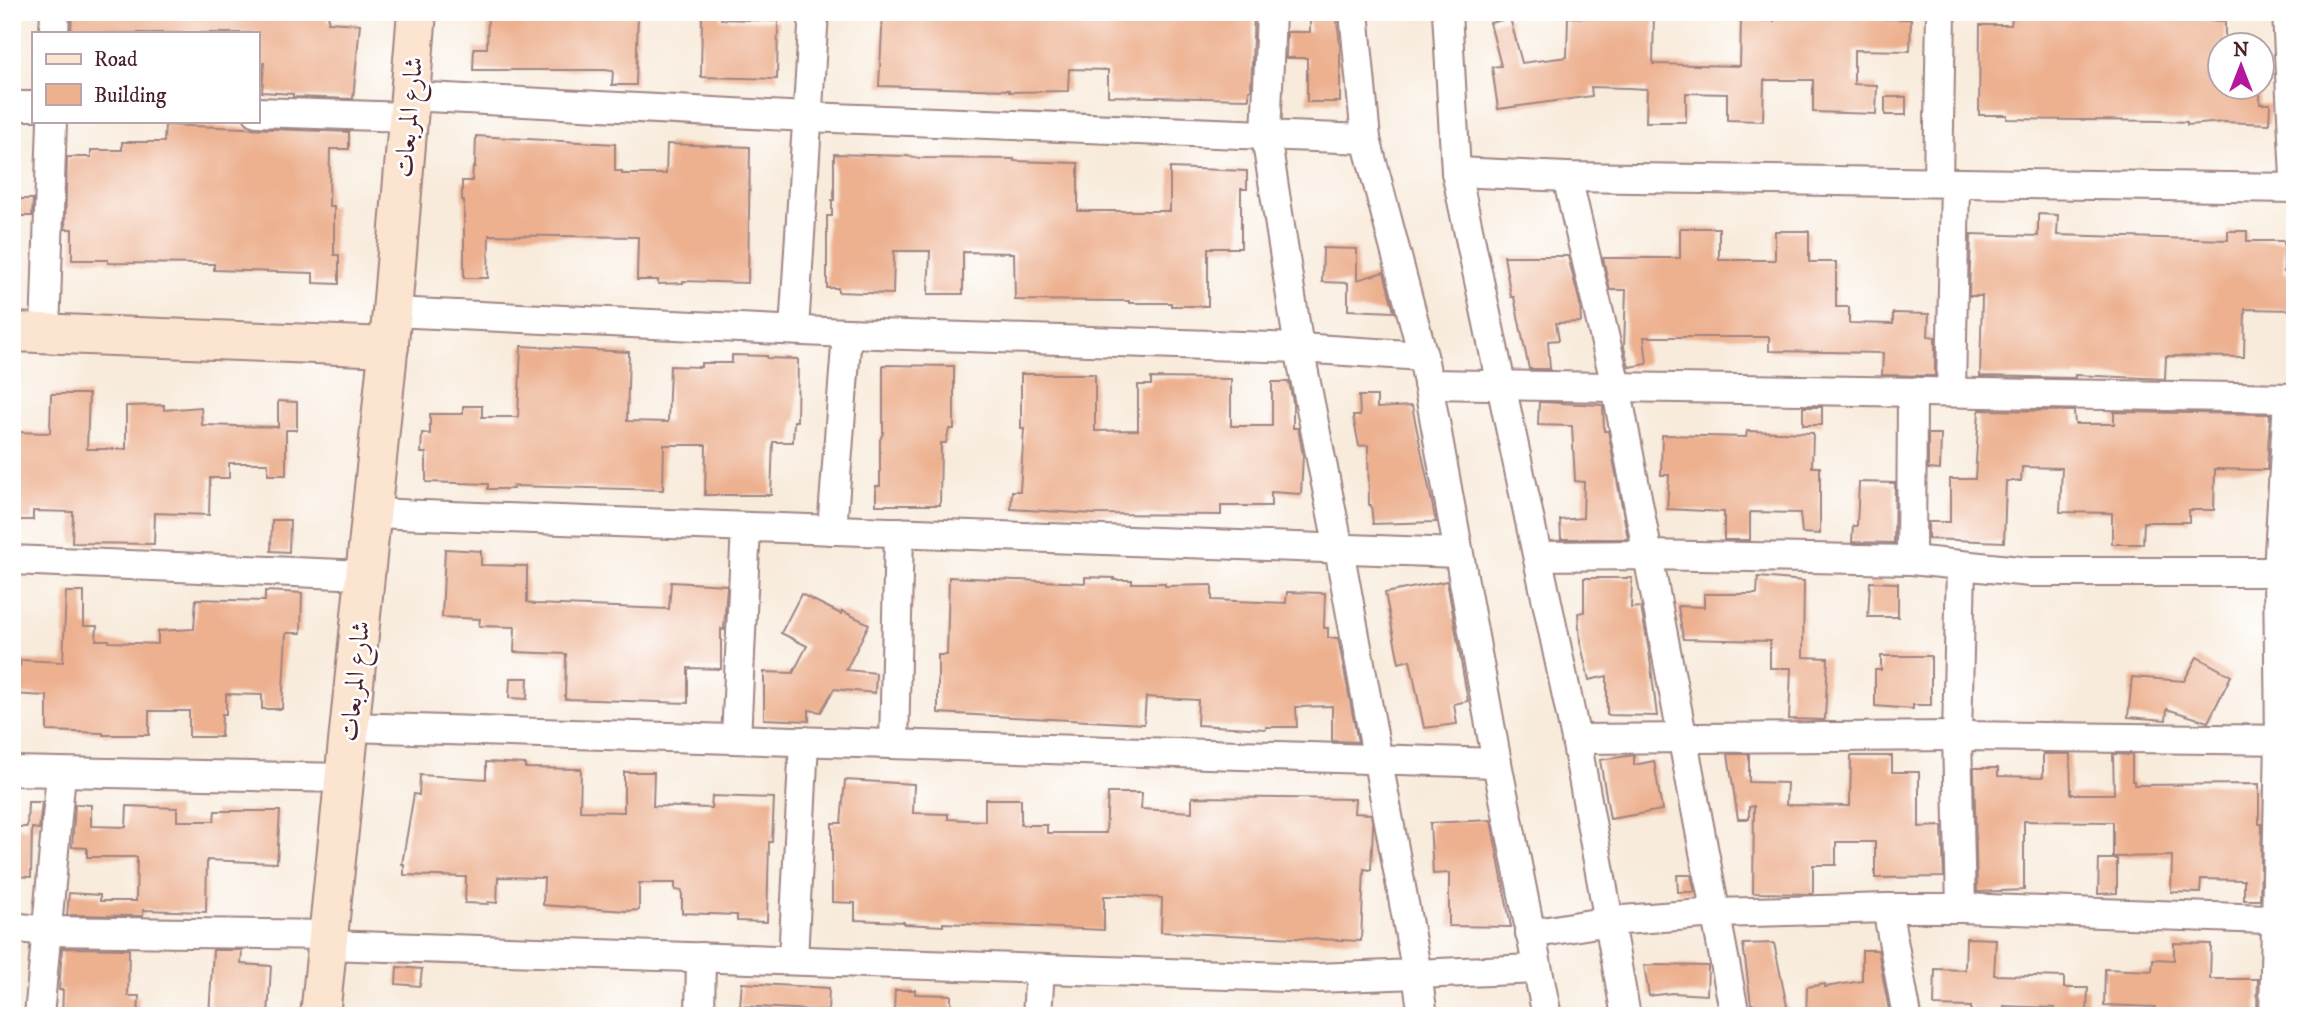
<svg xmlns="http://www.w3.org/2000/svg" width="2307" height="1028" font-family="'IM FELL DW Pica',Amiri,serif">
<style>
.building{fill:#edb190}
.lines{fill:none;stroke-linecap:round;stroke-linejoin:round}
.street-casing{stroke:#a18583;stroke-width:32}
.secondary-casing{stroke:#a18583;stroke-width:42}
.street{stroke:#fff;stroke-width:28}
.secondary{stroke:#fce5d0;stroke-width:38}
.labels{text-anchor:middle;stroke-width:5;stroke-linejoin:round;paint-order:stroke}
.street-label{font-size:26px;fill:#4a1f2b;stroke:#fff}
</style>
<rect width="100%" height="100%" fill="#fff"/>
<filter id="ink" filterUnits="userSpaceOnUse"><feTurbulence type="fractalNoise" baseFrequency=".0143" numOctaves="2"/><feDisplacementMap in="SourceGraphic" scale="14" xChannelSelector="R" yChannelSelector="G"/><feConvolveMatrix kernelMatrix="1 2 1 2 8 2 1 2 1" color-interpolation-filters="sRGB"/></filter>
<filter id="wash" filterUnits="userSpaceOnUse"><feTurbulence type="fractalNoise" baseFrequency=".00686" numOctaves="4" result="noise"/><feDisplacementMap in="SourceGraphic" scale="28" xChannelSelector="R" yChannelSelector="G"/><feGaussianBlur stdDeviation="1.57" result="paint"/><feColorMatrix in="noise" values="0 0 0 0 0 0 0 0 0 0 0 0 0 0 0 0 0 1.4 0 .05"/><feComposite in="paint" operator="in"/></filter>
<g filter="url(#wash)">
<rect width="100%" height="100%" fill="#f8ebdb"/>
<g id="blocks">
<!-- building -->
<g class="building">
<polygon points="72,12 329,12 328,22 360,24 353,99 293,97 293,94 262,92 264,63 257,63 257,33 71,33"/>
<polygon points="488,12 638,12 636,85 612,85 613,71 605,70 473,70 474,48 487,48"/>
<polygon points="883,12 1254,12 1251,90 1249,90 1249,99 1108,96 1108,70 1069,69 1068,91 1009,92 1009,90 879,86"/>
<polygon points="1635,12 1654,12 1653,64 1740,66 1741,20 1774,21 1774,15 1843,16 1843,12 1880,12 1880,19 1911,19 1910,51 1854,50 1854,84 1877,85 1876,114 1813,112 1813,80 1764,80 1763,121 1727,120 1727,94 1686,93 1686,122 1646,122 1647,89 1628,88 1591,87 1592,96 1498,109 1492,67 1501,66 1490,23 1510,18 1522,63 1567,57 1568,17 1635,19"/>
<polygon points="2013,12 2200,12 2200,20 2225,21 2225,44 2220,44 2220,88 2260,88 2260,104 2270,104 2269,124 2225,122 2187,125 2187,122 2164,121 2007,119 2007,115 1979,115 1980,25 2011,25"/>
<polygon points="702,14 721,14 721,19 778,21 777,79 701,77"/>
<polygon points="1310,18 1337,18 1340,46 1340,102 1307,102 1307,58 1286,58 1287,32 1310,32"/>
<rect x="1885" y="97" width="21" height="18"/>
<polygon points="165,125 349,132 349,149 330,149 329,206 334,206 334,255 339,255 339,284 313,283 313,273 214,270 214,264 108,263 108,260 72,260 72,229 65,229 67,157 91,157 91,150 122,150 122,142 164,142"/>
<polygon points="476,136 615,144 615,171 622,171 622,174 666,174 667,144 750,147 748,283 683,281 683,283 658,284 658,280 637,280 638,237 489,235 488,278 464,278 464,200 462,200 462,181 472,181 473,167 475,167"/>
<polygon points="834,154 906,156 919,158 1014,159 1014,161 1078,163 1078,211 1170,211 1170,168 1247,171 1247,189 1241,189 1241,248 1208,248 1208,306 1171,306 1171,303 1129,303 1129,301 1015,300 1014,253 963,252 963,294 928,294 930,251 894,251 893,294 838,292 838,288 827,288 827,216 832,216 832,200 834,200"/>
<polygon points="12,199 33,199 32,216 12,216"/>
<polygon points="2038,214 2058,215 2057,235 2228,240 2228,231 2247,231 2247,241 2284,241 2284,272 2295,273 2295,310 2245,309 2244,357 2166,356 2165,379 2075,375 2075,378 1980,376 1982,296 1969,296 1971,234 2038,236"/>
<polygon points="1680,228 1719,228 1719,260 1775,260 1775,231 1809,231 1809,262 1836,262 1836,307 1849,307 1849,323 1893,324 1893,313 1929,314 1928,336 1935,337 1935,376 1882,375 1883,353 1769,351 1769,337 1644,337 1647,364 1629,367 1624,347 1626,290 1610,290 1603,258 1680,258"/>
<polygon points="1323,248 1357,249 1357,280 1384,272 1394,312 1348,310 1348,283 1322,282"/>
<polygon points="1504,256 1568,256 1580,304 1581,322 1556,323 1559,340 1548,341 1550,369 1529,369 1514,297 1511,297"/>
<polygon points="521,346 629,352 627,421 668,422 670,366 701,367 701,363 732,363 732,355 767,356 767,358 798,359 797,421 794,421 793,442 773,442 771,495 705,495 706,445 664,445 663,490 513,486 513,489 488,489 488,484 426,482 426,453 421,453 422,433 430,434 430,414 463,414 463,406 482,406 482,417 518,417"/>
<polygon points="883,365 954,366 954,429 949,429 946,443 941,443 940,505 876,505 876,486 880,486 880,440 883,433"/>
<polygon points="1021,374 1095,374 1095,431 1138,430 1138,385 1151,385 1151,378 1231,379 1231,426 1272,426 1272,382 1289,382 1293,402 1293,428 1298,428 1303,455 1301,494 1271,492 1271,506 1221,506 1221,515 1095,514 1011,509 1012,491 1020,491 1024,429 1021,429"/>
<polygon points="51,394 89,394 87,449 126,449 126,406 164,405 164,410 201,407 202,425 278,427 278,401 297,402 297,430 286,430 286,475 268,475 268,463 229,463 229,478 210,478 209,515 155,513 154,544 72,543 73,512 33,511 33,520 12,520 12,432 50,433"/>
<polygon points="1359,396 1377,396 1377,408 1412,406 1436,522 1373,524 1371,505 1369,505 1368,445 1359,446 1353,416 1360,416"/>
<polygon points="1539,402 1603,405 1604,431 1608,431 1628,539 1561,539 1560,520 1583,518 1584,482 1575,481 1572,426 1538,425"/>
<rect x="1803" y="407" width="19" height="18"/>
<polygon points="1979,410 2074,411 2075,424 2114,424 2114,412 2270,414 2267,470 2215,469 2214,510 2189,510 2189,522 2144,522 2143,544 2112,544 2112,513 2060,512 2062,468 2022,467 2021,481 2006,481 2004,542 1928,539 1928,522 1950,522 1950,479 1975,479"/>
<polygon points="1747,431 1813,433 1812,467 1820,467 1820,534 1802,533 1800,513 1750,512 1750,540 1724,540 1724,512 1667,509 1669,475 1661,475 1662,435 1746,437"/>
<polygon points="1928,434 1941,434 1940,470 1928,469"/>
<polygon points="1859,482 1895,483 1894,543 1852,542 1853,526 1857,526"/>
<polygon points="272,520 290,520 289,552 271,551"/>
<polygon points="445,549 481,551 481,565 527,566 527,602 534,604 669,609 671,582 727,585 724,630 721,629 721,669 688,668 688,703 565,699 566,654 514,652 515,627 479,626 480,619 442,617"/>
<polygon points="949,577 1085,583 1085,577 1114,578 1114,580 1132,580 1132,583 1165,583 1165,586 1212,585 1212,600 1286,603 1287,592 1325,593 1324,628 1328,628 1328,638 1338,638 1358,742 1332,741 1332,706 1296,707 1297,727 1266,727 1266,729 1197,725 1198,700 1146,697 1144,724 938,713 938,655 947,655"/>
<polygon points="1758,577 1804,581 1803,657 1828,658 1825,719 1824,720 1789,719 1791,668 1770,668 1770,641 1683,639 1678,606 1704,607 1704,594 1757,594"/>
<polygon points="1584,578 1632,578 1631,608 1641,607 1649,651 1657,716 1607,715 1607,676 1589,680 1580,641 1578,613 1584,612"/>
<polygon points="1447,581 1468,701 1454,704 1457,724 1424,728 1410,660 1399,663 1385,593"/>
<polygon points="1870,582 1898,583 1898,617 1868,617"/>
<polygon points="265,591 302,593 301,633 286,633 282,709 262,709 262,695 226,694 226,714 222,714 221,737 189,737 189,711 149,711 149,735 103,735 103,733 47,731 47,696 12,694 12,666 20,666 21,660 63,662 66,592 84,592 84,626 97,626 96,640 109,640 109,642 158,644 158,631 194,629 196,599 265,601"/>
<polygon points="801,594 841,614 842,611 869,624 846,670 876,673 875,693 834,689 821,712 809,710 809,721 764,719 764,672 793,673 807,646 781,633"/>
<polygon points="1881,656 1931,656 1931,705 1913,705 1913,709 1875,706 1875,670 1881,670"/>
<polygon points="2197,657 2231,676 2208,722 2167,709 2166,720 2128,717 2132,677 2184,681"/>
<polygon points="510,678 528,678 527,699 509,698"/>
<polygon points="1728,754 1749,754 1749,782 1787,783 1786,805 1850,806 1851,756 1892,756 1892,772 1919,772 1919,827 1942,826 1944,877 1875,878 1875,842 1836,842 1836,865 1813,865 1813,894 1753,893 1754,806 1749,807 1749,819 1738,819"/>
<polygon points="2043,754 2070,754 2071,794 2114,794 2113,754 2132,755 2132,781 2134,781 2134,785 2259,784 2259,824 2262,824 2260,900 2244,900 2244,880 2201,879 2200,893 2171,892 2172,856 2113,857 2113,822 2024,821 2024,890 1977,892 1974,768 1998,768 1998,776 2043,777"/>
<polygon points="1634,755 1634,765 1654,761 1662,810 1610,819 1600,760"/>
<polygon points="486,762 525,764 525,768 581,769 580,811 624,812 624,772 654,772 653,806 711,808 712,796 774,798 772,842 769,842 767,922 737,921 737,915 682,913 682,891 675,890 675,883 639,883 639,910 626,911 543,905 544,878 498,877 497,903 488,902 488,904 465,903 466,877 404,875 404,864 402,864 414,794 419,795 420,775 486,779"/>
<polygon points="845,780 914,784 913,813 948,814 948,819 985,821 985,799 1021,799 1021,825 1047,825 1047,833 1106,833 1108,793 1142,793 1141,809 1192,812 1192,797 1355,799 1354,813 1371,814 1373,826 1371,870 1364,869 1361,941 1161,932 1162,898 1128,896 1104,896 1104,930 943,923 943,926 904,924 904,922 855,920 855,903 832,902 832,823 841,823"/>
<polygon points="28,802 42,802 39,829 32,828 31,877 12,876 12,827 27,827"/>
<polygon points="75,804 91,805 91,826 126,827 127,806 177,808 177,821 214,821 215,811 280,811 277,863 207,860 206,912 143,910 143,916 67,915 69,893 100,895 100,901 136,901 137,857 87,857 87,848 72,847"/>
<polygon points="1491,820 1511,927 1449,926 1449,873 1433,874 1430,823"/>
<polygon points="2099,859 2117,859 2117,893 2098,894"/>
<polygon points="1677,875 1691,875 1695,892 1678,892"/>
<polygon points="1966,938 1996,939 1994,975 2064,977 2064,988 2088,988 2087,1014 2054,1013 2055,1008 2004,1006 2004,1016 1971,1016 1971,1007 1934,1006 1935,969 1965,970"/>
<polygon points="1774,943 1789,1016 1755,1016 1753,1004 1751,1004 1743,944"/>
<polygon points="2174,943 2211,944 2210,979 2258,979 2257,1015 2155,1016 2155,1007 2104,1005 2105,969 2152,971 2153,959 2174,960"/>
<polygon points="62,948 129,949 128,996 139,996 138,1016 62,1016 63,990 59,990"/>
<polygon points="213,950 242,950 241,964 271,966 268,1016 209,1016"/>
<polygon points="1862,950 1878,950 1890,1016 1806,1016 1807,987 1825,984 1825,987 1862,981"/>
<polygon points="1655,965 1708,966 1707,995 1672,993 1649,996 1644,966"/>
<polygon points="397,967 422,969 420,986 396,984"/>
<polygon points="742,983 829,988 828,1011 740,1006"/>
<polygon points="895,990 915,990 915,994 951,995 951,1013 894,1011"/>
</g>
</g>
</g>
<g filter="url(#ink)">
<use href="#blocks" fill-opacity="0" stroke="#a18583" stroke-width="2"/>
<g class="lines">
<!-- street casing -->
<g class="street-casing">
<g id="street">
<polyline points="1271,12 1266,136 1299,348 1339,549 1417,974 1423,1016"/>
<polyline points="1354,12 1366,139 1423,356 1497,763 1547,1016"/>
<polyline points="1447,12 1456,172 1576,739 1626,1016"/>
<polyline points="2287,12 2295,178"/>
<polyline points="54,33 55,12"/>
<polyline points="409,96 808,117 1366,139"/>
<polyline points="12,106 33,106"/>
<polyline points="257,112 407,117"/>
<polyline points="1456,172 1567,177 2295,188"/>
<polyline points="1567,177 1616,386 1735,1016"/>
<polyline points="1938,181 1941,12"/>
<polyline points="392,312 847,333 1299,348 1423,356"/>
<polyline points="794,330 814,12"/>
<polyline points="45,334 52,121"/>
<polyline points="1428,384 2295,398"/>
<polyline points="1951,392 1955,183"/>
<polyline points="371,513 1458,553"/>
<polyline points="832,530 847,333"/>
<polyline points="1539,556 1646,555 1911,560 2030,572 2295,572"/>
<polyline points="12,560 365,575"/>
<polyline points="1911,560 1912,394"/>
<polyline points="1961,566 1957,736 1961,908"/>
<polyline points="350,727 1497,763"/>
<polyline points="736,739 746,527"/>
<polyline points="1576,739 1957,736 2295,740"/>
<polyline points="894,744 899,532"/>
<polyline points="12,771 345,778"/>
<polyline points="1887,908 1907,1016"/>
<polyline points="12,927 45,931 329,935"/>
<polyline points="1530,934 1609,921 1717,913 1887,908 1961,908 2295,920"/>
<polyline points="327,945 1317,978 1537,969"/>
<polyline points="793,960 804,741"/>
<polyline points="39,1016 61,773"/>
<polyline points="700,1016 701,957"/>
<polyline points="1037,1016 1040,969"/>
<polyline points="2274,1016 2280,740 2278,572 2288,398"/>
</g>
</g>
<!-- secondary casing -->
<g class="secondary-casing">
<g id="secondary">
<polyline points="12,332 389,347"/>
<polyline points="320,1016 392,312 417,12"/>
</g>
</g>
<!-- street -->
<use href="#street" class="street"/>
<!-- secondary -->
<use href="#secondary" class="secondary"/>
</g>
</g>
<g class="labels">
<!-- street labels -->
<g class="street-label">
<text transform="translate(408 117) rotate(-85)" y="9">شارع المربعات</text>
<text transform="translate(354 681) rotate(-84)" y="9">شارع المربعات</text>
</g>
</g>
<!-- margin -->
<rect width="2307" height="1028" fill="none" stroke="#fff" stroke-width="42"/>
<!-- legend -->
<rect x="32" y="32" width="228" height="91" fill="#ffffff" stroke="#b7a5aa" stroke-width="2"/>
<rect x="46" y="54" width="35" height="10" fill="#fce5d0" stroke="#b7a5aa" stroke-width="2"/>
<text x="94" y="66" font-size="21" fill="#4a1f2b">Road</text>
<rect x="46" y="84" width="35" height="21" fill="#edb190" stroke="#b7a5aa" stroke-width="2"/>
<text x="94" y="102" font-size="21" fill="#4a1f2b">Building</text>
<!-- north arrow -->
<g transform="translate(2241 66)"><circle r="33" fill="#ffffff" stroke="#b7a5aa" stroke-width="2"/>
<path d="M0-5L12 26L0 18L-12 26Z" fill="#b5179e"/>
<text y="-10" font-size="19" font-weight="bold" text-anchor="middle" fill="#4a1f2b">N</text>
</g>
</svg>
